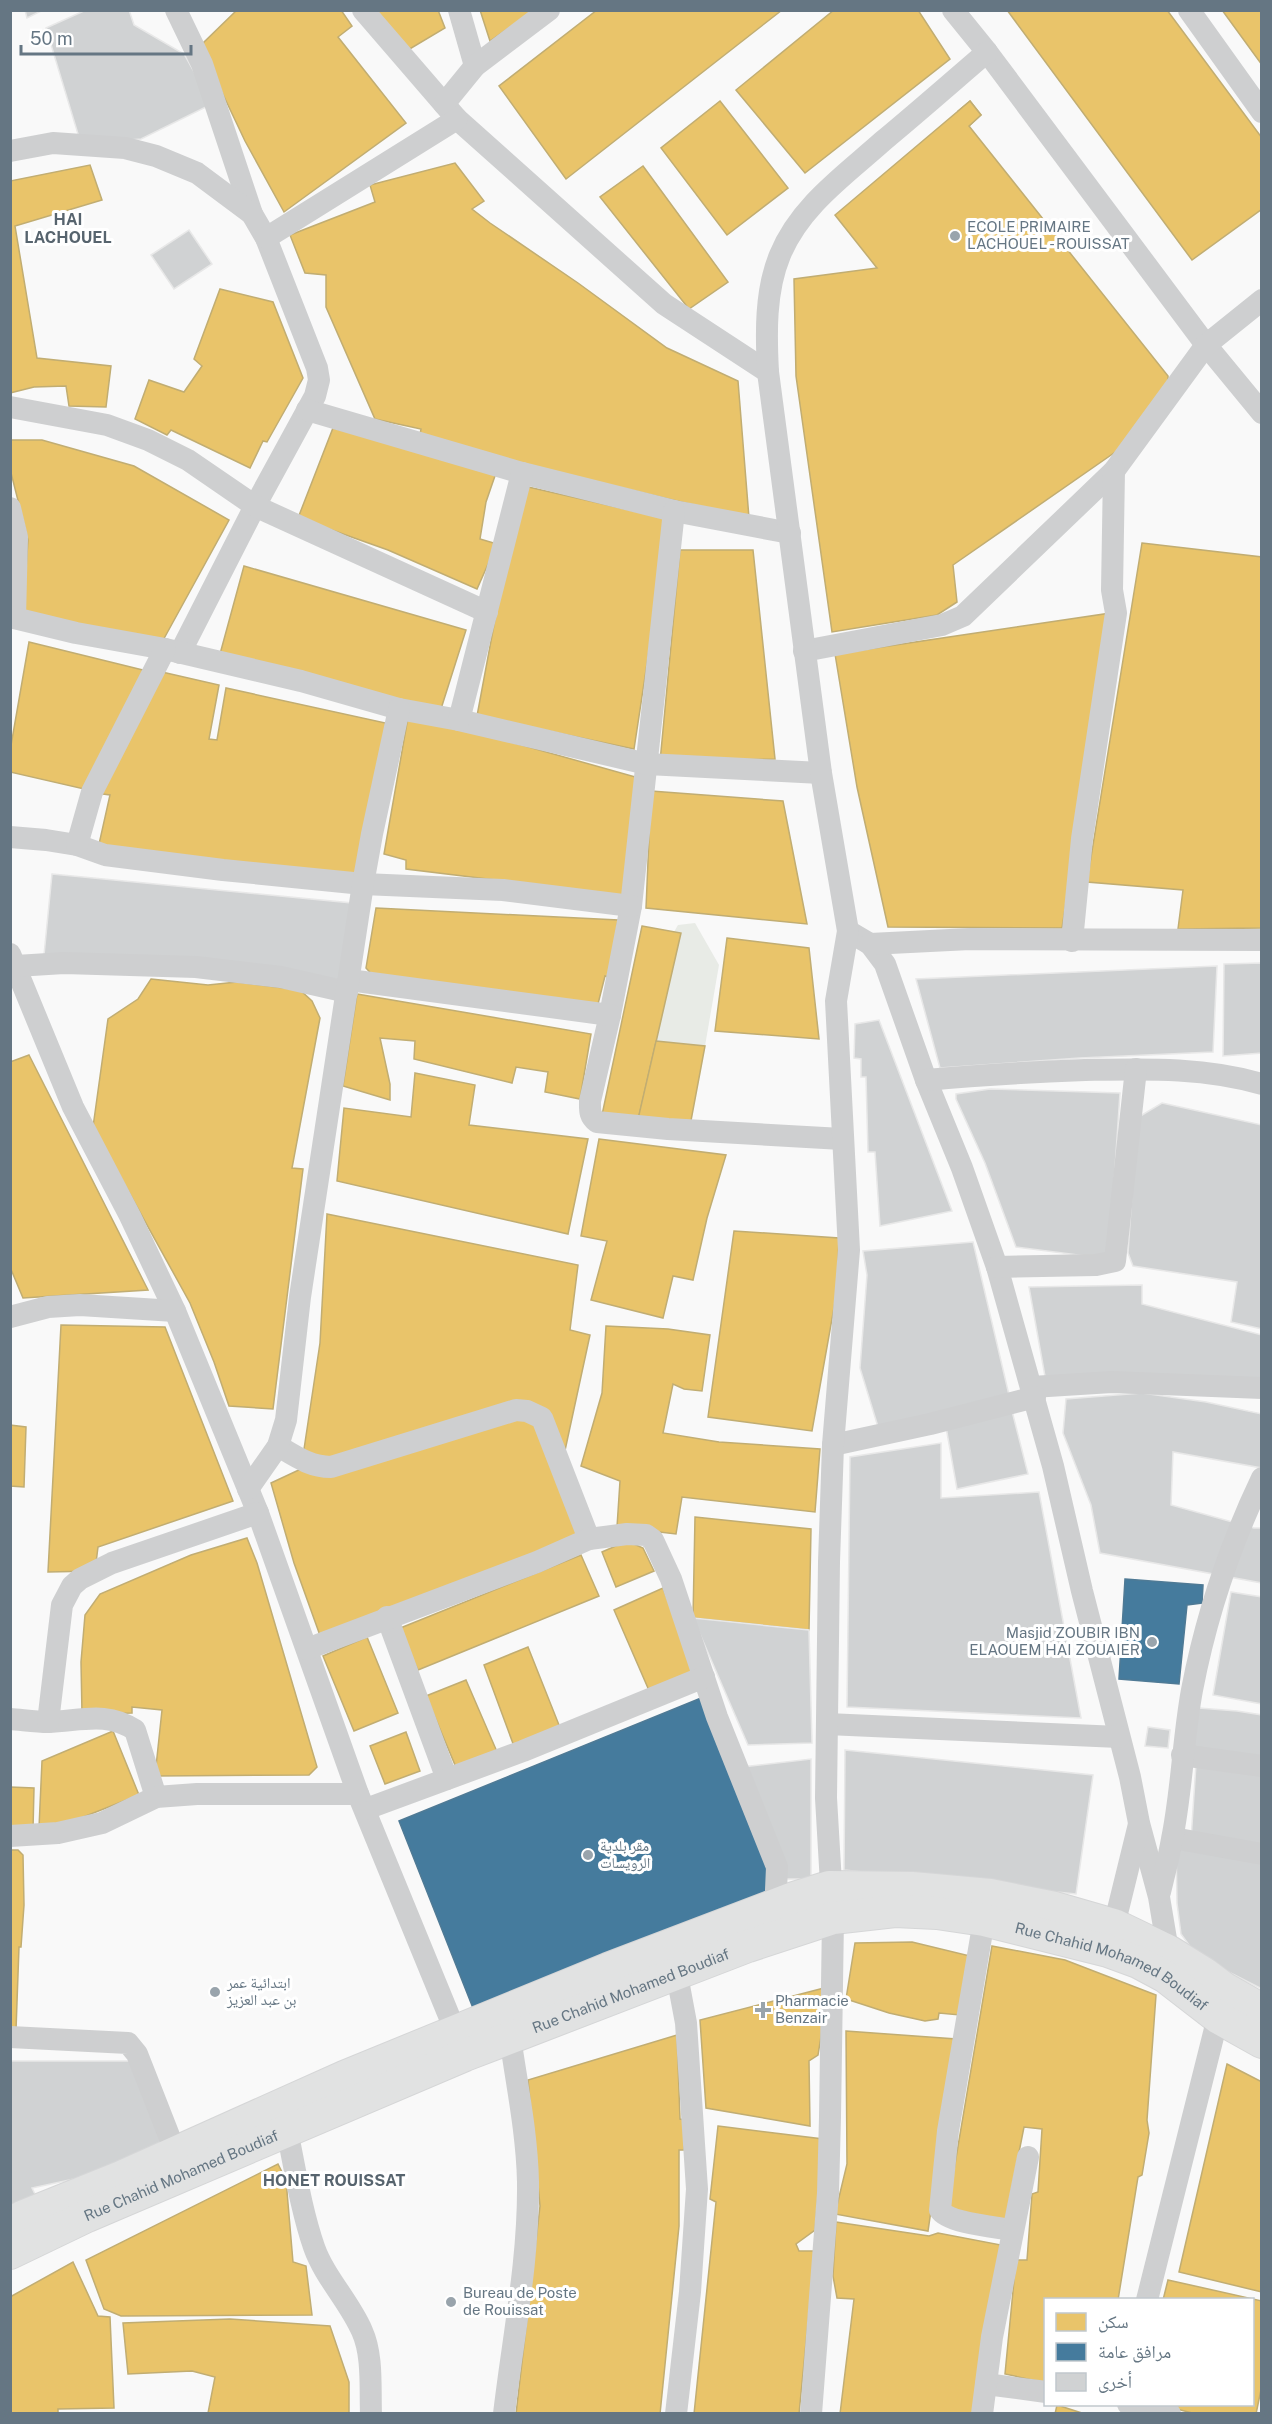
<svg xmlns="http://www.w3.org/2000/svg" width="1272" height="2424" font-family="'Public Sans','Noto Naskh Arabic',sans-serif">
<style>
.green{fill:#e8ebe6}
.homes{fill:#e9c46a;stroke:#c1ad72;stroke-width:1.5}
.public{fill:#457b9d;stroke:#4f7a95;stroke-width:1.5}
.building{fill:#d0d2d3;stroke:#e8e8e8;stroke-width:1.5}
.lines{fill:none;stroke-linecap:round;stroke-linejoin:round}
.secondary-casing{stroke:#d5d6d7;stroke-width:34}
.minor{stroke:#cecfd0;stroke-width:22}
.secondary{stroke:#e1e2e2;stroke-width:32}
.poi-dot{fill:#99a4ac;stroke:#fff;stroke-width:2}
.labels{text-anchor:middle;stroke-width:6;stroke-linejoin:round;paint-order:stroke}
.poi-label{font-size:15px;fill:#657683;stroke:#fff;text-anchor:start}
.street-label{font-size:15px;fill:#657683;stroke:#fff}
.neighbourhood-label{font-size:16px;font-weight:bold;fill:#57646e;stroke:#fff}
</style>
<rect width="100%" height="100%" fill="#f9f9f9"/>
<!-- green -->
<polygon class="green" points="695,923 719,965 705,1046 656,1041 681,933 674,932 678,925"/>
<!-- homes -->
<g class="homes">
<polygon points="237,10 341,10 352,26 338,37 406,123 284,212 245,141 200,46"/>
<polygon points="373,10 438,10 445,28 408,50"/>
<polygon points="480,10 535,10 490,41"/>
<polygon points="597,10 782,10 566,179 499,86"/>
<polygon points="834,10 918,10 950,59 805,173 736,90"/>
<polygon points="1007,10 1167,10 1262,138 1262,209 1192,260"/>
<polygon points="1222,10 1262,10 1262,65"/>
<polygon points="720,101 788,188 727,235 661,148"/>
<polygon points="970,101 981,115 969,126 958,111"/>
<polygon points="970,101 981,115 969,126 1168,376 1168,394 1124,446 953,565 957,602 937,615 832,632 796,376 794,279 877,268 835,215"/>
<polygon points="455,163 484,201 472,209 490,223 578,283 667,348 738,381 749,518 419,440 421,429 375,419 326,307 326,275 305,273 290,235 375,202 370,185"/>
<polygon points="90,165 102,200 15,226 37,358 111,366 106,407 69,406 66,386 34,387 10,393 10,181"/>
<polygon points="643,166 728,282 689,309 600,197"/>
<polygon points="220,289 273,302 303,378 267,442 263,441 250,468 171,430 167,435 135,419 149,380 184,392 202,366 194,359"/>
<polygon points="333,428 497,470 486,502 480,539 497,544 477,589 388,550 298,518"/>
<polygon points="10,440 42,440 134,466 229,520 161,644 23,612 28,540 10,469"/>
<polygon points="524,486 669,519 634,749 477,716 509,544"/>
<polygon points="1142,543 1262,557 1262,928 1178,929 1183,890 1087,882"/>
<polygon points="680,550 753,550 775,759 660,762"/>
<polygon points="244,566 466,630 440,712 220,654"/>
<polygon points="1111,613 1062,928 888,927 857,787 835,654"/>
<polygon points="29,642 147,671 84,789 10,772 10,751"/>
<polygon points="162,672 219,685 209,739 217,740 226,688 390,724 356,878 97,853 110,795 102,794"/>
<polygon points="408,717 475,732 639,778 625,896 406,869 406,860 384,854"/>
<polygon points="651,791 783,801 807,924 646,908"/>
<polygon points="376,908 618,920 609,977 605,976 597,1008 379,982 366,968"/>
<polygon points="642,926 681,933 637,1125 602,1115"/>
<polygon points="727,938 809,948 819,1039 715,1031"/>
<polygon points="151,979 208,985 237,982 300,990 312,1001 320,1018 292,1168 303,1169 273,1409 229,1406 214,1362 190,1303 93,1127 108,1019 138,999"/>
<polygon points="357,994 591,1034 580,1099 545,1092 548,1072 516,1067 512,1083 414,1059 415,1041 380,1038 390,1084 390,1100 343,1086"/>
<polygon points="656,1041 705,1046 690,1126 638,1119"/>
<polygon points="29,1055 148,1290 23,1298 10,1267 10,1062"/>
<polygon points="415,1073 475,1085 469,1125 588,1139 568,1234 337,1181 344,1108 411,1117"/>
<polygon points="599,1139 726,1155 707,1218 693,1280 673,1276 663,1318 591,1300 607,1241 581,1236"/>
<polygon points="327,1214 578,1265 570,1330 590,1335 564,1455 579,1540 322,1641 294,1563 271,1483 301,1469 320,1343"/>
<polygon points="734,1231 839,1238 837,1291 812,1431 708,1417"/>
<polygon points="61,1325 165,1327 233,1501 98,1547 95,1571 48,1572"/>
<polygon points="606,1326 668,1329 710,1335 702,1391 684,1389 673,1384 663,1433 719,1442 820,1449 815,1512 682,1497 676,1534 617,1527 620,1481 581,1466 602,1393"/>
<polygon points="10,1425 26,1427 24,1487 10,1486"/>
<polygon points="695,1517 811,1529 809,1630 693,1618"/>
<polygon points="247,1538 257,1563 317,1767 309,1775 155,1776 162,1710 132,1707 132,1713 82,1714 81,1662 85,1615 100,1594 191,1555"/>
<polygon points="627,1541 643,1548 654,1571 616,1587 602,1552"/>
<polygon points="581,1555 599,1596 418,1670 398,1629"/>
<polygon points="663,1588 697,1675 651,1695 614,1610"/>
<polygon points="367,1637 398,1713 354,1731 323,1656"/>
<polygon points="528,1647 561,1730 515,1749 484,1665"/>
<polygon points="466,1680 498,1754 458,1772 426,1696"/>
<polygon points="113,1731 139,1795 53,1829 39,1828 42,1761"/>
<polygon points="406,1732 420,1771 385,1784 370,1746"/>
<polygon points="10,1787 34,1788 33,1830 10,1829"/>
<polygon points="10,1850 18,1850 23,1855 24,1905 21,1947 19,1947 16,2030 10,2030"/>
<polygon points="912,1942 970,1956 960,2015 939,2013 938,2019 925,2021 889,2013 846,1999 855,1943"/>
<polygon points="992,1946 1065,1960 1156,1995 1147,2120 1149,2133 1142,2175 1138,2177 1118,2300 1046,2300 1046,2383 1005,2374 1016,2260 1027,2260 1032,2194 1038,2192 1042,2129 1024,2127 1005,2223 947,2211"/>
<polygon points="824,1988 824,2018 818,2055 809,2061 810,2126 706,2108 700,2020"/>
<polygon points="846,2031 956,2039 928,2231 835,2214 847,2164"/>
<polygon points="677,2035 680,2119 686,2120 684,2150 679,2150 679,2226 660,2414 516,2414 540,2206 528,2080"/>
<polygon points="1227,2064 1262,2082 1262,2292 1179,2272"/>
<polygon points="718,2126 823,2139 815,2230 796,2244 799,2251 815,2251 799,2414 694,2414 716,2202 710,2199"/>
<polygon points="278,2164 286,2180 293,2262 306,2266 312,2315 121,2316 104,2309 86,2260"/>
<polygon points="836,2222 929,2236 938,2233 1001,2245 973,2414 840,2414 854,2299 837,2298 833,2276"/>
<polygon points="73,2262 98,2316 110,2317 114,2408 58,2409 58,2414 10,2414 10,2297"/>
<polygon points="1168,2280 1262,2301 1262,2385 1256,2414 1196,2414 1157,2404 1252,2404 1252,2300 1163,2300"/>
<polygon points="230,2319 330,2326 349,2382 349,2414 210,2414 208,2413 215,2377 192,2371 128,2374 123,2323"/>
<polygon points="1057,2405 1085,2414 1055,2414"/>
</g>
<!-- public -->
<g class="public">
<polygon points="1125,1579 1203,1585 1202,1603 1187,1605 1179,1684 1119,1679"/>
<polygon points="701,1698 776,1890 473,2008 399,1821"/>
</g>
<!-- building -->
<g class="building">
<polygon points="25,10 43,10 27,18"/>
<polygon points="86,10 129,10 134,25 184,54 212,104 141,139 81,144 46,28"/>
<polygon points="189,230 212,264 174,289 151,255"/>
<polygon points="52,874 352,903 340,980 44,955"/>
<polygon points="1262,963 1262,1053 1223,1056 1224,964"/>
<polygon points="1217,966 1213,1052 1080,1058 940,1068 916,979"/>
<polygon points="879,1020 952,1211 880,1226 875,1152 868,1152 866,1077 861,1077 861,1059 854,1058 855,1024"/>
<polygon points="990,1089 1120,1093 1109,1259 1016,1247 985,1163 956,1099 956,1094"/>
<polygon points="1162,1103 1262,1125 1262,1329 1231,1322 1237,1282 1133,1266 1128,1253 1137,1118"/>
<polygon points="973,1242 1009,1395 879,1430 860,1368 867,1275 863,1251"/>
<polygon points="1142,1285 1142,1304 1262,1335 1262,1382 1046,1382 1029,1287"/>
<polygon points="1142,1393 1206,1402 1262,1414 1262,1468 1173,1452 1171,1505 1254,1528 1262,1528 1262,1583 1100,1553 1091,1505 1063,1433 1066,1399"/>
<polygon points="1012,1411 1028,1474 957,1489 946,1427"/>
<polygon points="941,1443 941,1498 1039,1492 1081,1718 847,1707 850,1457"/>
<polygon points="1231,1592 1262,1597 1262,1704 1213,1695"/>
<polygon points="693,1618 809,1630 812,1743 748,1745"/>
<polygon points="1199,1708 1237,1711 1262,1715 1262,1758 1191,1749"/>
<polygon points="1148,1727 1170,1730 1168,1748 1145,1746"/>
<polygon points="845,1750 1093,1775 1076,1894 844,1870"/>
<polygon points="811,1759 811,1879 785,1879 742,1767"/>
<polygon points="1196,1764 1262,1773 1262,1851 1191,1840"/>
<polygon points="1176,1846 1262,1863 1262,1989 1197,1956 1181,1934 1177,1903"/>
<polygon points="10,2061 131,2061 166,2150 102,2173 32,2188 36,2196 10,2210"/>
</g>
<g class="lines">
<!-- secondary casing -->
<g class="secondary-casing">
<g id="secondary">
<polyline points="10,2224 24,2216 121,2177 344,2077 608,1969 791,1899 829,1887 912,1888 990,1895 1055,1908 1114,1925 1168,1951 1205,1974 1225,1989 1262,2010"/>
<path id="s1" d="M10,2253L87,2216L465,2055L748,1946L833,1918L895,1911L937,1913L984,1920L1108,1951L1138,1962L1166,1977L1219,2018L1262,2042"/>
</g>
</g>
<!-- minor -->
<g class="minor">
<polyline points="176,10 202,64 252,214"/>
<polyline points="363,10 457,119 664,304 768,372"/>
<polyline points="459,10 475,66"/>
<polyline points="953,10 987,52 1206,345 1262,413"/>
<polyline points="1189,10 1262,112"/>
<polyline points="444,104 475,66 549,10"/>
<polyline points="10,151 53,143 125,148 156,156 197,173 252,214 266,238 317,368 319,380 315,396 255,506 180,653"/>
<polyline points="266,238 457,119"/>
<polyline points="10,407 107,425 148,440 188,460 255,506 487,612"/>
<polyline points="307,410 522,473 674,511 790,533"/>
<polyline points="10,508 17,537 15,618"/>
<path d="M674,511L631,906L610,1015L590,1101C590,1110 589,1116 597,1122L668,1129L842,1139"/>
<polyline points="10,617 76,633 165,649 301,681 399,709 459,720 647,764 821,773"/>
<polyline points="804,651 942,625 963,616 1114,471 1206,345 1262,300"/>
<polyline points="459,720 522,473"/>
<polyline points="10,837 46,840 77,845 105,855 223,870 363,884 503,890 631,906"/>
<polyline points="77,845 92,792 165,649"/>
<polyline points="848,931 870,944 885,964 926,1080 962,1168 997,1267 1053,1466 1082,1591 1130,1777 1139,1823 1159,1897 1168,1951 1167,1961"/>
<polyline points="1072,941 1082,839 1116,613 1112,590 1114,471"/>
<polyline points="870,944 970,939 1262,940"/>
<polyline points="10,954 73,1107 130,1216 175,1311 258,1513 358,1794 461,2045"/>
<polyline points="16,966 64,963 196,967 281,977 347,992"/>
<polyline points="349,980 610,1015"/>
<path d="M926,1080C979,1075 1032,1072 1085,1070C1145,1069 1204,1067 1262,1084"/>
<polyline points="997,1267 1096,1265 1115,1261 1136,1069"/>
<polyline points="10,1317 48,1307 80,1305 175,1311"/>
<polyline points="1032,1387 1112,1382 1262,1388"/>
<polyline points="833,1445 930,1424 1035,1397"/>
<path d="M278,1446C295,1456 310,1467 331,1467L516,1410L527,1411L542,1418L589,1539"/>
<polyline points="248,1489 278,1446 286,1420 300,1297 363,884 372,834 399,709"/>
<polyline points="387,1617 447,1779"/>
<polyline points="307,1649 537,1562 589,1539 627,1534 646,1535 653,1540 671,1579 717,1717 777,1867 776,1890 791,1899"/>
<path d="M10,1719C23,1720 36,1722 48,1722C81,1721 106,1711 135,1730L156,1797"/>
<polyline points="48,1722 62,1605 72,1586 80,1579 112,1563 258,1513"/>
<polyline points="827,1724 1119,1737"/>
<polyline points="1182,1755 1262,1766"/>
<polyline points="366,1809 523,1751 704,1677"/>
<polyline points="10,1836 58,1833 102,1823 156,1797 197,1794 358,1794"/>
<polyline points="1173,1838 1262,1854"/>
<path d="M1160,1892C1164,1875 1169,1857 1172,1839C1182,1790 1183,1739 1192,1690C1206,1617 1230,1545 1262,1478"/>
<path d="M984,1920L948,2131L940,2210C948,2223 996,2227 1012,2230"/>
<polyline points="1111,1938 1139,1824"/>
<polyline points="674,1959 686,2023 697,2189 690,2292 676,2414"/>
<polyline points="10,2037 128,2043 137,2054 175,2151"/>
<path d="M283,2118L287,2130C295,2169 301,2209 314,2247C325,2278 349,2301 362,2331C373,2355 370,2388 371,2414"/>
<polyline points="1147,2300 1221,2005"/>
<polyline points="986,2384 1046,2392"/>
<polyline points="1128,2404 1170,2414"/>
<path d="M504,2414C513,2337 529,2260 528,2182C527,2134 517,2085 510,2037"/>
<path d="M811,2414L828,2193L830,2117L833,1918L826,1798L829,1562L833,1445L849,1250L836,1001L848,931L821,773L768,372C766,334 765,291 780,255C800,206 845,175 883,141C918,112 952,82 987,52"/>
<polyline points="982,2414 992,2337 1028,2157"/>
</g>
<!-- secondary -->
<use href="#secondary" class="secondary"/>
</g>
<!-- markers -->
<g class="poi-dot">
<circle cx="955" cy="236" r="6"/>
<circle cx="1152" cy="1642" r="6"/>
<circle cx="588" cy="1855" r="6"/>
<circle cx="215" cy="1992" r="6"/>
<path d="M760 2001h6v6h6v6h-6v6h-6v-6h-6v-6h6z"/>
<circle cx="451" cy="2302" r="6"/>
</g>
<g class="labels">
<!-- poi labels -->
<g class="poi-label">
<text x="967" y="232">ECOLE PRIMAIRE<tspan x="967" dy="17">LACHOUEL - ROUISSAT</tspan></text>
<text x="1140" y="1638" text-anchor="end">Masjid ZOUBIR IBN<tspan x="1140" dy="17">ELAOUEM HAI ZOUAIER</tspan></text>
<text x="600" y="1851">مقر بلدية<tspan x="600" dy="17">الرويسات</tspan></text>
<text x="227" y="1988">ابتدائية عمر<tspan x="227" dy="17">بن عبد العزيز</tspan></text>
<text x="775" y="2006">Pharmacie<tspan x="775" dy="17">Benzair</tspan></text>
<text x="463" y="2298">Bureau de Poste<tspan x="463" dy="17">de Rouissat</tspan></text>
</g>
<!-- street labels -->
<g class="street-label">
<text dy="5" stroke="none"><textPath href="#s1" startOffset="1178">Rue Chahid Mohamed Boudiaf</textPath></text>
<text dy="5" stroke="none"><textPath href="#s1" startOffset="674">Rue Chahid Mohamed Boudiaf</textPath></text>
<text dy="5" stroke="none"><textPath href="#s1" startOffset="188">Rue Chahid Mohamed Boudiaf</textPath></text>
</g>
<!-- neighbourhood labels -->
<g class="neighbourhood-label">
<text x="68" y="225">HAI<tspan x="68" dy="18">LACHOUEL</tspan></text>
<text x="334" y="2186">HONET ROUISSAT</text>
</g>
</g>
<!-- border -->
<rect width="1272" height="2424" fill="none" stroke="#657683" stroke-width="24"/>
<!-- legend -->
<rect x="1044" y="2298" width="210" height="108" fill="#ffffff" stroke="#c1c8cd" stroke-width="1.5"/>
<rect x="1056" y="2313" width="30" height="18" fill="#e9c46a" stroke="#c1c8cd" stroke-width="1.5"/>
<text x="1098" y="2328" font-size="18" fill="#657683">سكن</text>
<rect x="1056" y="2343" width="30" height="18" fill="#457b9d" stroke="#c1c8cd" stroke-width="1.5"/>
<text x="1098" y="2358" font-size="18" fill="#657683">مرافق عامة</text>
<rect x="1056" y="2373" width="30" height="18" fill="#d0d2d3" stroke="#c1c8cd" stroke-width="1.5"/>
<text x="1098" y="2388" font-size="18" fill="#657683">أخرى</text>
<!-- scale -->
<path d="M21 45v9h170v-9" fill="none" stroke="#657683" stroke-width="3"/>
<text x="30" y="45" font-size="18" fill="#657683" stroke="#ffffff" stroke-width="4.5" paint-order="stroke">50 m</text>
</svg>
